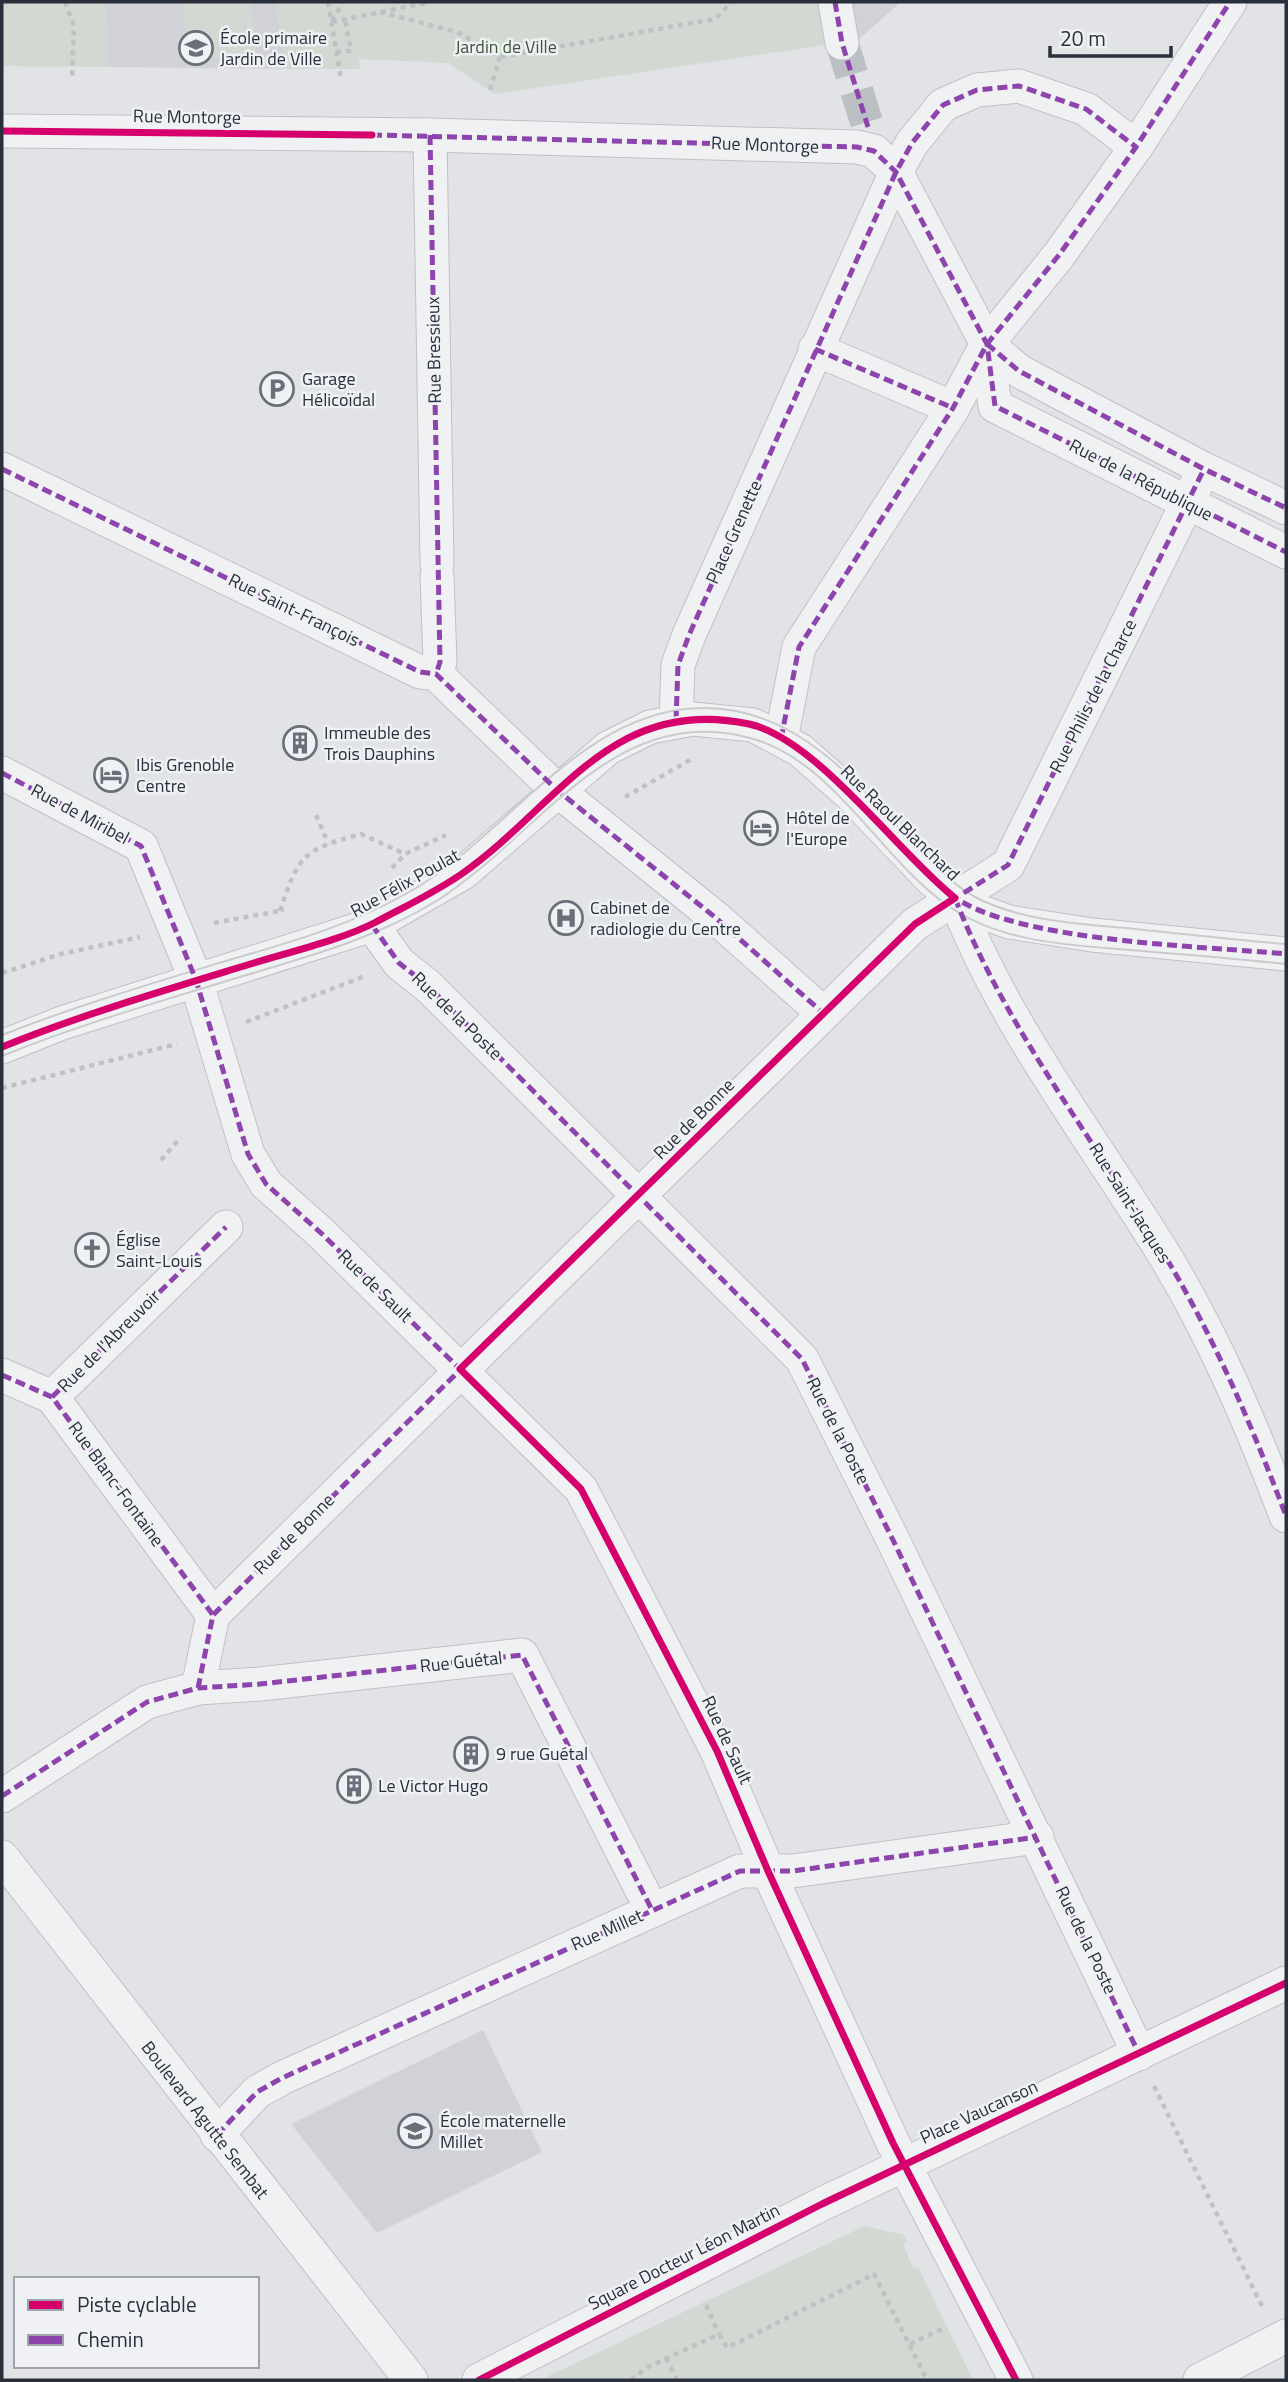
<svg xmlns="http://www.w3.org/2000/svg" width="1288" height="2382" font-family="'Titillium Web',sans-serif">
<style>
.built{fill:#d0d2d8}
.green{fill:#d1d9d2}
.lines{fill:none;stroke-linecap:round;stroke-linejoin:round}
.street-tunnel{stroke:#bcbfc4;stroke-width:33;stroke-dasharray:33 17;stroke-linecap:butt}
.street-casing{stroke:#bfc1c4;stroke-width:35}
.path{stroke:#c0c1c5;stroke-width:4.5;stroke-dasharray:5 5;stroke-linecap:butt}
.street{stroke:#f0f1f3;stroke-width:33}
.tram{stroke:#cacbcd;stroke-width:2}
.quiet{stroke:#8e44ad;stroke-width:5;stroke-dasharray:10 5;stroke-linecap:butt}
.cycleway-casing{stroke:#eff1f5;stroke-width:11}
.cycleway{stroke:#d6006c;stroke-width:7}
.labels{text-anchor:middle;stroke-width:5;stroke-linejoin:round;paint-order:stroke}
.poi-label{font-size:18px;fill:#2a2f3c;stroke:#eff1f5;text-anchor:start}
.park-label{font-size:18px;fill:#3c5639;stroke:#eff1f5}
.street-label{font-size:18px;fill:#2a2f3c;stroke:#eff1f5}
</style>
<rect width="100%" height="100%" fill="#e1e3e6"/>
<!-- built -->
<g class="built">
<polygon points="103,2 275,2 287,69 108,67 108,29"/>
<polygon points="851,2 901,2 858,40"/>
<polygon points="483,2030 542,2152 377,2233 291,2124"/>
</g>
<!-- green -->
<g class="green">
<polygon points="2,2 103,2 108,29 108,67 2,66"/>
<polygon points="182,2 250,2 257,51 191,61"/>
<polygon points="275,2 851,2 858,40 495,94 448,63 359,59 360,69 287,69"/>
<polygon points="865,2226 904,2235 907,2242 903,2244 913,2268 918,2267 973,2380 540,2380"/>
</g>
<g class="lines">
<!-- street-tunnel -->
<polyline class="street-tunnel" points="842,43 868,127"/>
<!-- street casing -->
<g class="street-casing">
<g id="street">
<polyline points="835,2 842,43"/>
<polyline points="2,131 430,135 857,147 874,151 896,172 987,344 995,406 1286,552"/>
<polyline points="430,135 437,564"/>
<polyline points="987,344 1019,371 1204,469 1286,508"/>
<polyline points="815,349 953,408"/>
<polyline points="2,469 420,672 436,674 557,790 716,918 823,1013"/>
<polyline points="436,674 440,662 437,576"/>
<polyline points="676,721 678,665 689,635 896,172 912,143 943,105 977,90 1019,86 1086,109 1136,147"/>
<polyline points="781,739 799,647 953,408 987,344 1059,255 1136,147 1230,2"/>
<polyline points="2,773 141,846 196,980 248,1154 266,1184 321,1233 581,1489 717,1751 768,1871 893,2143 1016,2380"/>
<path d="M955,898C1005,1027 1093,1139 1165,1256C1215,1339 1252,1426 1286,1516"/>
<polyline points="372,925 399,963 428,986 802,1359 893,1540 1139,2054"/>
<polyline points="2,1047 62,1023 372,925 463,873 608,748 650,727 693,719 753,725 800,750 850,794 933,881 955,898 981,912 1009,922 1092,935 1286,954"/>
<polyline points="2,1375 52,1397 213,1615"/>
<polyline points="52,1397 226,1227"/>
<polyline points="198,1688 213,1615 915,924 1008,865 1204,469"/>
<polyline points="2,1796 147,1702 198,1688 260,1684 522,1655 652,1910"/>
<polyline points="2,1857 411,2380"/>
<polyline points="217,2135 257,2092 282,2078 740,1871 793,1871 1037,1837"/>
<polyline points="479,2380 822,2204 1286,1983"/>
<polyline points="1200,2380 1286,2336"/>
</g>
</g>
<!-- path -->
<g class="path">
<polyline points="65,2 74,26 72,77"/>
<polyline points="328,2 341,79"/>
<polyline points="380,12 457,32 500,57 715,19 732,2"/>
<polyline points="332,21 343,2"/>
<polyline points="332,22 430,2"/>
<polyline points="336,52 351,51 345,20"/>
<polyline points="490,90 500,57"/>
<polyline points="625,797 690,760"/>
<polyline points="316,815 328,843"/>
<polyline points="392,868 405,854 446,835"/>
<path d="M280,911C299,854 303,850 361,834L405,854"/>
<polyline points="214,923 284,910"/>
<polyline points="2,973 61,954 140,937"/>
<polyline points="246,1022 365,976"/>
<polyline points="2,1088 177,1044"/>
<polyline points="161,1160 181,1137"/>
<polyline points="1154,2086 1263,2308"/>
<polyline points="706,2305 719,2334"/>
<polyline points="910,2344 946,2327"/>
<polyline points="666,2358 677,2380"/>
<polyline points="631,2380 648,2367 719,2334 727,2348 874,2274 927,2380"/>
</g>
<!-- street -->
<use href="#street" class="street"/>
<!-- tram -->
<g class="tram">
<path d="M2,1035C76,1006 153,983 229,960C292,942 354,924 411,891C516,830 597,685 736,711C813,726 862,789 913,843C933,863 953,886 979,899C1026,922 1083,924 1135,929C1185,934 1236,940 1286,944"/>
<path d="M2,1056C80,1024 162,1001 243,976C310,956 377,938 438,900C538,836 614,701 750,738C833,760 879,857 947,905C1003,945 1076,945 1142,951C1190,955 1238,959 1286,964"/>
</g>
<!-- quiet -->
<g class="quiet">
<polyline points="835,2 842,43 868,127"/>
<polyline points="372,135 857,147 874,151 896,172 987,344 995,406 1286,552"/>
<polyline points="430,135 440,662 436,674"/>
<polyline points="987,344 1019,371 1204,469 1286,508"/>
<polyline points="815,349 953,408"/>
<polyline points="2,469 420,672 436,674 557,790 716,918 823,1013"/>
<polyline points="676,721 678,665 689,635 896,172 912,143 943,105 977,90 1019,86 1086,109 1136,147"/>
<polyline points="781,739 799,647 953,408 987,344 1059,255 1136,147 1230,2"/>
<polyline points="2,773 141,846 196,980 248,1154 266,1184 321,1233 464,1373"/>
<path d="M950,894C1011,942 1205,946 1286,954"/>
<path d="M955,898C1005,1027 1093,1139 1165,1256C1215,1339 1252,1426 1286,1516"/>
<polyline points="951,901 1008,865 1204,469"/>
<polyline points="372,925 399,963 428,986 802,1359 893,1540 1139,2054"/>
<polyline points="2,1375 52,1397 213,1615"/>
<polyline points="52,1397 226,1227"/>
<polyline points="198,1688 213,1615 463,1367"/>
<polyline points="2,1796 147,1702 198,1688 260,1684 522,1655 652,1910"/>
<polyline points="217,2135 257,2092 282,2078 740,1871 793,1871 1037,1837"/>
</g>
<!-- cycleway casing -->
<g class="cycleway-casing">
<g id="cycleway">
<polyline points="2,131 372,135"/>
<path d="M2,1047C81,1015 162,991 244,966C282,954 342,940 376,922C404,907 436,892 463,873C559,805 612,695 749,724C817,739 899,854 955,898L915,924L460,1369L581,1489L717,1751L768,1871L893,2143L1016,2380"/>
<polyline points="479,2380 822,2204 1286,1983"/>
</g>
</g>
<!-- cycleway -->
<use href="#cycleway" class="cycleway"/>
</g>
<!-- icons -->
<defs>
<g id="school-ring" transform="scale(1.75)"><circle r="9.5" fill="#eff1f5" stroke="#6a6e78" stroke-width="1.5"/><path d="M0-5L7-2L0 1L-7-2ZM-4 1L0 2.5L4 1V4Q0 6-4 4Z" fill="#6a6e78"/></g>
<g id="parking-ring" transform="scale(1.75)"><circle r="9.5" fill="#eff1f5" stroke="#6a6e78" stroke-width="1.5"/><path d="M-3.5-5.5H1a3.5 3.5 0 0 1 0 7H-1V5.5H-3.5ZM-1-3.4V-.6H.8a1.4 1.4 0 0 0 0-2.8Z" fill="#6a6e78"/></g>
<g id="building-ring" transform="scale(1.75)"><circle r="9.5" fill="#eff1f5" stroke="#6a6e78" stroke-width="1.5"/><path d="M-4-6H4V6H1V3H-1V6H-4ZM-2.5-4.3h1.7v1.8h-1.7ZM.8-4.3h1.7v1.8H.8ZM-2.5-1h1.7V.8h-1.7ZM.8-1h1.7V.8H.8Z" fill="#6a6e78"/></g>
<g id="hotel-ring" transform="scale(1.75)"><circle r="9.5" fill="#eff1f5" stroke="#6a6e78" stroke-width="1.5"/><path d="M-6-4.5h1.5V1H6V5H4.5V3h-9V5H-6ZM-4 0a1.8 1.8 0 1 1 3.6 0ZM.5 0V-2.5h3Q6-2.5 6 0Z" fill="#6a6e78"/></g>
<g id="hospital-ring" transform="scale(1.75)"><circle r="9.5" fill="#eff1f5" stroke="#6a6e78" stroke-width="1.5"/><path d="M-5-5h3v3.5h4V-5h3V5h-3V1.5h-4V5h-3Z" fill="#6a6e78"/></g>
<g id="church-ring" transform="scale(1.75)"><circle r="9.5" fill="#eff1f5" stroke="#6a6e78" stroke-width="1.5"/><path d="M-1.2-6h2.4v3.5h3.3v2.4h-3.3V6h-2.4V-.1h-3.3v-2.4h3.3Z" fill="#6a6e78"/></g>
</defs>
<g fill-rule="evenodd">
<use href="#school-ring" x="196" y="48"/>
<use href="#parking-ring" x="277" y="389"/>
<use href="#building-ring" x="300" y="743"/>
<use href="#hotel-ring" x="111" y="775"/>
<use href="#hotel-ring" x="761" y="828"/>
<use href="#hospital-ring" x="566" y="918"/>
<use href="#church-ring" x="92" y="1250"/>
<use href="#building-ring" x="471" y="1754"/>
<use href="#building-ring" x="354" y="1786"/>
<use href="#school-ring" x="415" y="2131"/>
</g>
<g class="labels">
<!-- poi labels -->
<g class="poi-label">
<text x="220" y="44">École primaire<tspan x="220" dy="21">Jardin de Ville</tspan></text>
<text x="302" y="385">Garage<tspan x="302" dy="21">Hélicoïdal</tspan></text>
<text x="324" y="739">Immeuble des<tspan x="324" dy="21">Trois Dauphins</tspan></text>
<text x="136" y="771">Ibis Grenoble<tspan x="136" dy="21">Centre</tspan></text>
<text x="786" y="824">Hôtel de<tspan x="786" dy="21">l'Europe</tspan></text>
<text x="590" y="914">Cabinet de<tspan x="590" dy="21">radiologie du Centre</tspan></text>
<text x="116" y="1246">Église<tspan x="116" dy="21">Saint-Louis</tspan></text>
<text x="496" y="1760">9 rue Guétal</text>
<text x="378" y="1792">Le Victor Hugo</text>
<text x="440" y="2127">École maternelle<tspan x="440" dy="21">Millet</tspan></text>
</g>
<!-- park labels -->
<g class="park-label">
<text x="506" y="53">Jardin de Ville</text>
</g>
<!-- street labels -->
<g class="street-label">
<text transform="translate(187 117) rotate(1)" y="6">Rue Montorge</text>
<text transform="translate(765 145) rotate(2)" y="6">Rue Montorge</text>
<text transform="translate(434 350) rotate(-91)" y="6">Rue Bressieux</text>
<text transform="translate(1141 480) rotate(27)" y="6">Rue de la République</text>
<text transform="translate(734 532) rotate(-66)" y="6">Place Grenette</text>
<text transform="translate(294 610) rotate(26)" y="6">Rue Saint-François</text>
<text transform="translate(1093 696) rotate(-63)" y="6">Rue Philis de la Charce</text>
<text transform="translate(80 814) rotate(28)" y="6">Rue de Miribel</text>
<text transform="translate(900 823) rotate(44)" y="6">Rue Raoul Blanchard</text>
<text transform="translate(405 883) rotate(-29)" y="6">Rue Félix Poulat</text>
<text transform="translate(457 1016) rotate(44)" y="6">Rue de la Poste</text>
<text transform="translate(694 1119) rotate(-45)" y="6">Rue de Bonne</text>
<text transform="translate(1130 1203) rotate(58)" y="6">Rue Saint-Jacques</text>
<text transform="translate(375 1286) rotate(44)" y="6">Rue de Sault</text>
<text transform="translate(109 1341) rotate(-45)" y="6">Rue de l'Abreuvoir</text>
<text transform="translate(838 1431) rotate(63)" y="6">Rue de la Poste</text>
<text transform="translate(116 1484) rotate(54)" y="6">Rue Blanc-Fontaine</text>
<text transform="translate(294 1534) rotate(-45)" y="6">Rue de Bonne</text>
<text transform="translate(461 1662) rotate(-6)" y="6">Rue Guétal</text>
<text transform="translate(727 1740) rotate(65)" y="6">Rue de Sault</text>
<text transform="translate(607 1930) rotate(-24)" y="6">Rue Millet</text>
<text transform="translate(1086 1940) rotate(64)" y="6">Rue de la Poste</text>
<text transform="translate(979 2112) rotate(-25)" y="6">Place Vaucanson</text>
<text transform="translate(205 2120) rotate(52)" y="6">Boulevard Agutte Sembat</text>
<text transform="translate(684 2257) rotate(-27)" y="6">Square Docteur Léon Martin</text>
</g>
</g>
<!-- border -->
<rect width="1288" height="2382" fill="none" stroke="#2a2f3c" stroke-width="7"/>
<!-- legend -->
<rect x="14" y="2277" width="245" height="91" fill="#eff1f5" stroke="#a0a3ab" stroke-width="2"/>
<rect x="28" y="2300" width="35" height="10" fill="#d6006c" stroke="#a0a3ab" stroke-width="2"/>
<text x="77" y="2312" font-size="21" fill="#2a2f3c">Piste cyclable</text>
<rect x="28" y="2335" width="35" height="10" fill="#8e44ad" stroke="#a0a3ab" stroke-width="2"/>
<text x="77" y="2347" font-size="21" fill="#2a2f3c">Chemin</text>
<!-- scale -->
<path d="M1050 46v10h121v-10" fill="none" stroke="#2a2f3c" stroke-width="3.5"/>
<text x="1060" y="46" font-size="21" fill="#2a2f3c" stroke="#eff1f5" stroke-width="5" paint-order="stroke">20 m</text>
</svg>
